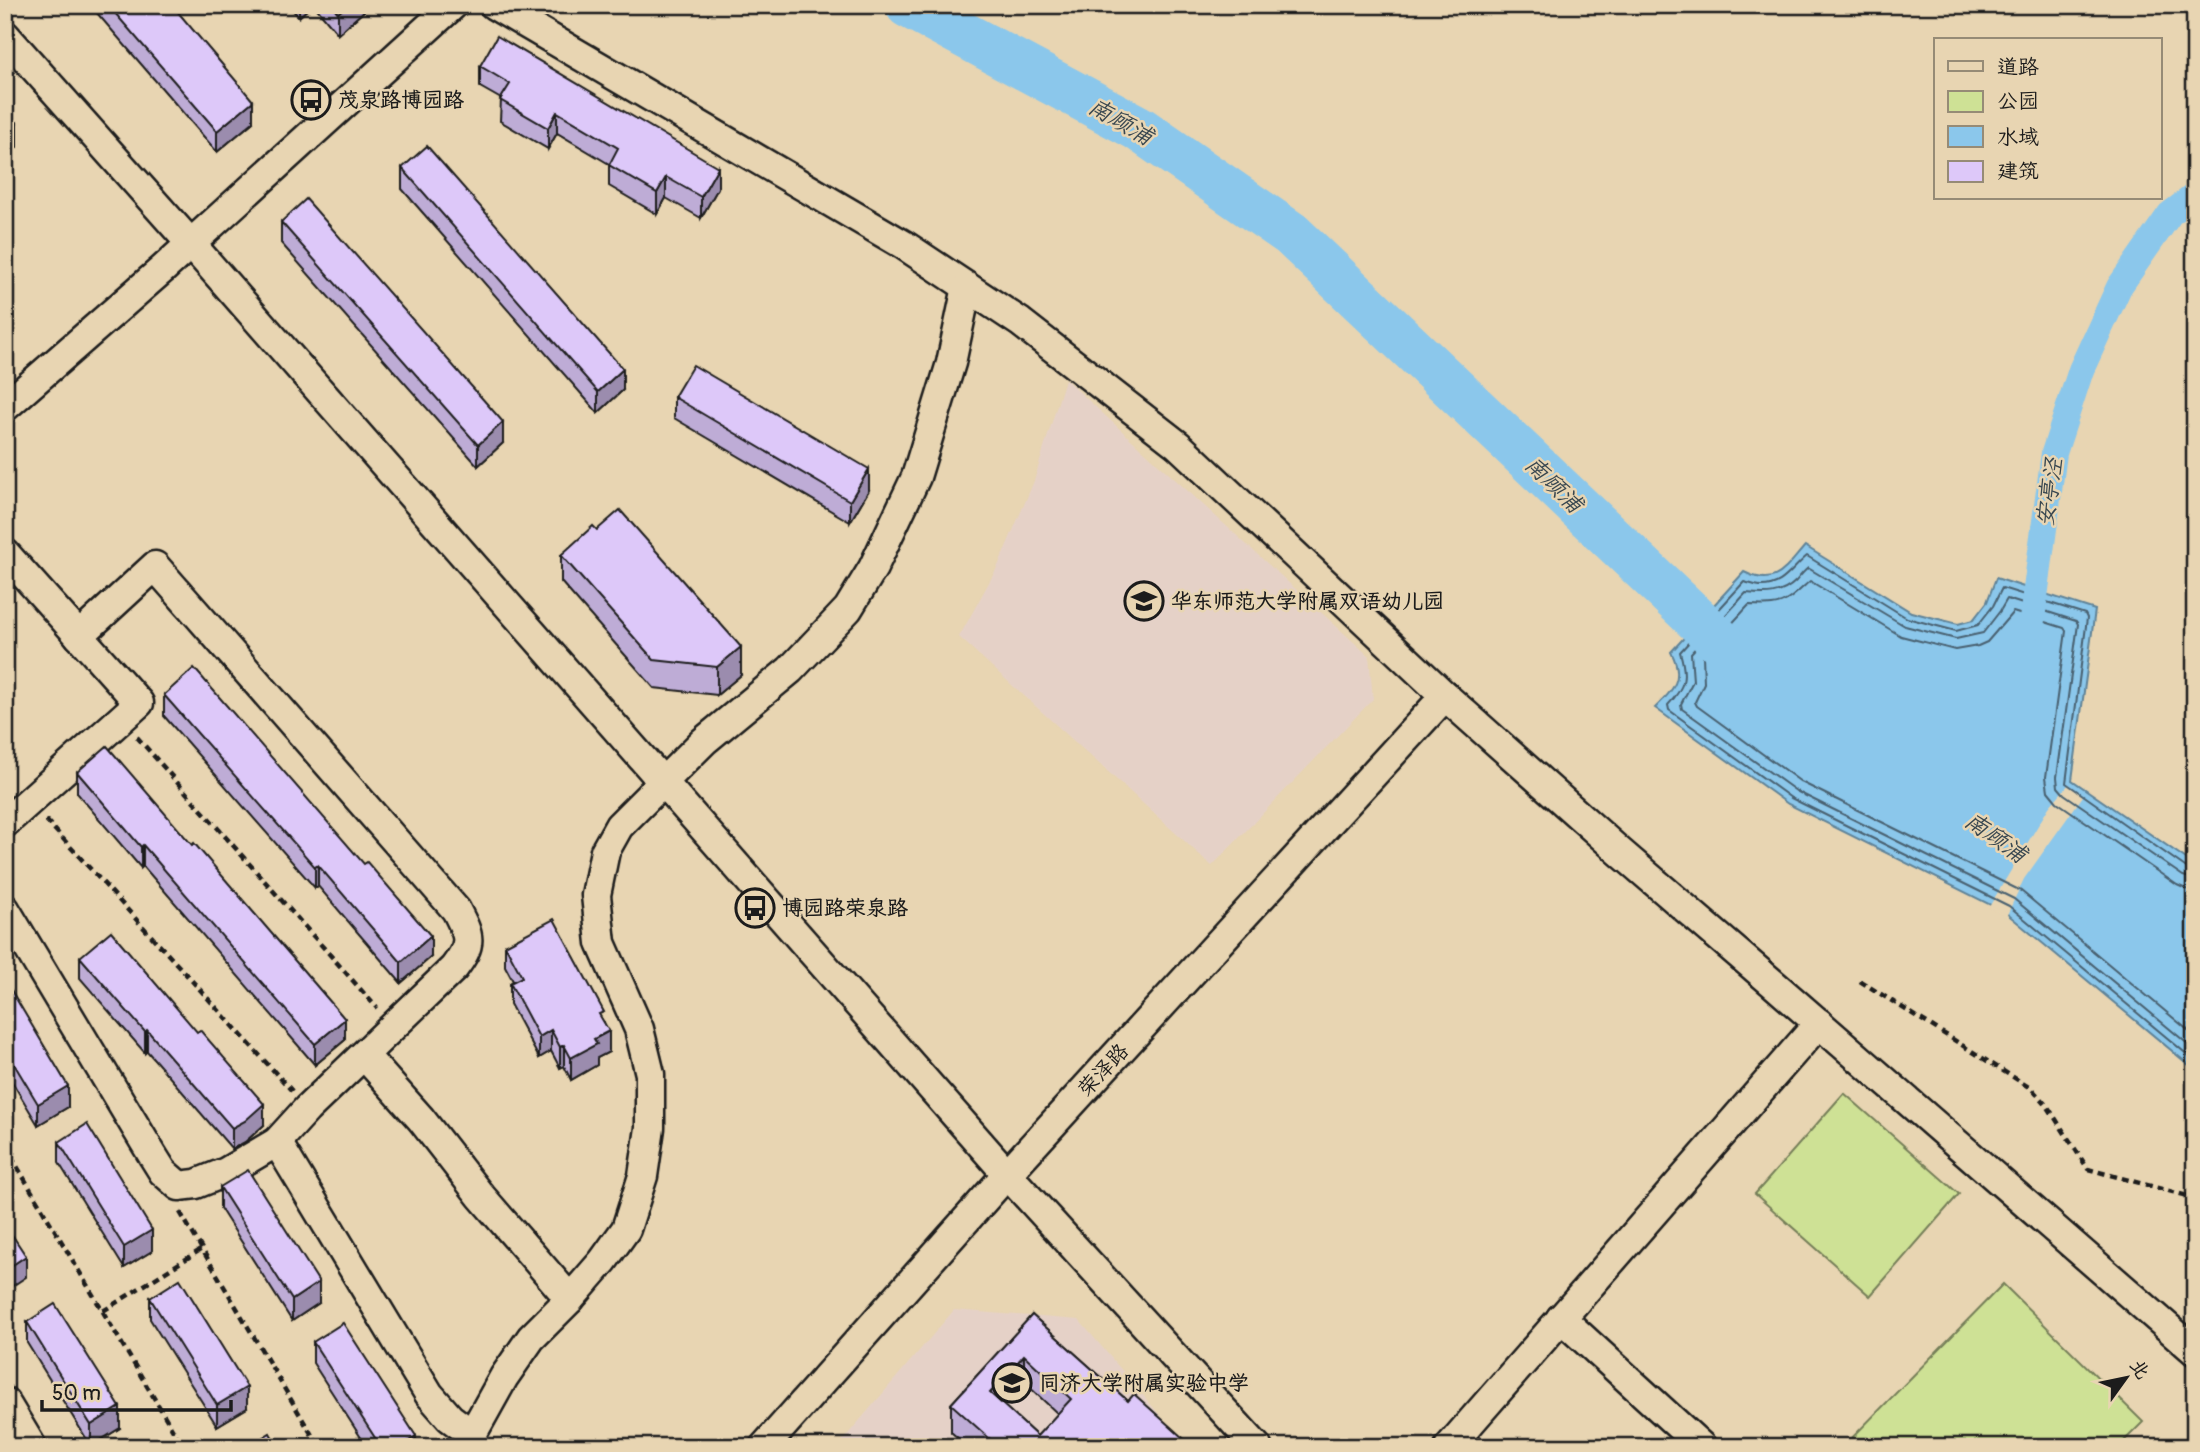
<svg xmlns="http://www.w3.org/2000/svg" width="2200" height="1452" font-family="Pangolin,'LXGW WenKai TC',sans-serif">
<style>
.built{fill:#e5d1c7}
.green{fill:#cee195;stroke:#757e58;stroke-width:2}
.water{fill:#8bc7eb;stroke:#5f8398;stroke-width:2}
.pier{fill:#e8d5b2}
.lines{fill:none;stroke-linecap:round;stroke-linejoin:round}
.shore{stroke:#48606f;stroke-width:2}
.canal{stroke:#8bc7eb;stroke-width:26}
.river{stroke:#8bc7eb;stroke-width:46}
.minor-casing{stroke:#1c1c1c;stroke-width:33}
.path{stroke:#1c1c1c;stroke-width:4.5;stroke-dasharray:7 5;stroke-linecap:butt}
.minor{stroke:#e8d5b2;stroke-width:28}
.wall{fill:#beacd6;stroke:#1c1c1c;stroke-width:2;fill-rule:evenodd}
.shaded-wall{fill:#9b8cae;stroke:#1c1c1c;stroke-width:2}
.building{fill:#ddc8f9;stroke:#1c1c1c;stroke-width:2;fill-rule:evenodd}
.labels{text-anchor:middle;stroke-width:5;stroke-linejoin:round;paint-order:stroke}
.poi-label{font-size:21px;font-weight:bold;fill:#1c1c1c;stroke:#e8d5b2;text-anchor:start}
.street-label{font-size:21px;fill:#1c1c1c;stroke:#e8d5b2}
.water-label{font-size:23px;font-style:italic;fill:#384750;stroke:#e8d5b2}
</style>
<rect width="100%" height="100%" fill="#e8d5b2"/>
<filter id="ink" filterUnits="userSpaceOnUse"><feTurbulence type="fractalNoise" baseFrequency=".0143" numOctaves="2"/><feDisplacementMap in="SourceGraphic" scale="14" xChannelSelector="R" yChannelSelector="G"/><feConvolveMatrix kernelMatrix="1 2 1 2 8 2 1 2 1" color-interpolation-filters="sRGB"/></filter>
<g filter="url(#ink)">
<!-- built -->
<g class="built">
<polygon points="1065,379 1369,656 1373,699 1212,866 959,637 998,566 1034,481"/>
<polygon points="954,1310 1079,1320 1187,1447 837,1447"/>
</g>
<!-- green -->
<g class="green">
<polygon points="1844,1093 1959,1194 1870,1296 1755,1194"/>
<polygon points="2003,1284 2143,1422 2118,1447 1843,1447"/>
</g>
<!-- water -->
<path class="water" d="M1805,546L1911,612L1958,624L1973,620L1987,602L1996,578L2095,610L2072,780L2195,865V1070L2005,912L1788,804L1655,708C1674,689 1685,678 1671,652L1744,572C1776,588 1784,570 1805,546Z"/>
<!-- pier -->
<polygon class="pier" points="2069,784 2083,796 2024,879 2006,917 1989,907 2049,807"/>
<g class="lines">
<!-- shore -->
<g class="shore">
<path d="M2195,871L2188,869L2066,783L2087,618L2085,614L2002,588L1993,606L1978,625L1956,631L1907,618L1807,556C1791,569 1783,587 1760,586C1754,585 1749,583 1744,582L1680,652C1687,676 1686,686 1668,705L1669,710L1791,798L2009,906L2195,1061"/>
<path d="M2195,879L2183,876L2064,794L2058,787L2057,777L2078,624L2076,621L2007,599L2000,611L1983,633L1956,639L1905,626L1808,568C1804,571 1800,576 1796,581C1781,596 1765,595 1746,593L1691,653L1693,681L1681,704L1682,709L1796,791L2014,899L2195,1050"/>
<path d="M2195,890L2186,889L2177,885L2057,802L2048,791L2046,777L2066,631L2064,628L2013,612L1987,642L1978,646L1955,650L1901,636L1810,581C1799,590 1788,604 1772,605C1765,606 1757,605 1749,605L1703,655L1704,683L1695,702L1697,706L1801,782L2021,891L2195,1036"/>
</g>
<!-- canal -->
<polyline class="canal" points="2031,627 2054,453 2081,370 2119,287 2170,214 2195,195"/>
<!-- river -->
<polyline class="river" points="908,5 1138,128 1291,234 1727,648 1746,661"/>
<!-- minor casing -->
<g class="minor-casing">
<g id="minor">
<polyline points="494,5 904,245 1020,322 1178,445 1445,696 1620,852 1777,987 2195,1351"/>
<polyline points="5,35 191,244 1007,1174 1257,1447"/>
<polyline points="5,407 164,268 453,5"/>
<polyline points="5,553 139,703 5,823"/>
<path d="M5,909L153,1156L163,1172L179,1186L196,1184L226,1172L277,1142L307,1109L454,968C473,943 470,937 456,910L155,566L79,636"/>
<polyline points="364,1055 421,1119 480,1195 570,1299"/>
<polyline points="277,1142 429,1394 450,1418 472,1434"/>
<polyline points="1561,1318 1702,1447"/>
<polyline points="5,1402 32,1447"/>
<polyline points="465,1447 504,1377 531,1338 570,1299 603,1261 626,1229 643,1176 650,1128 650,1074 639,1029 601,943 596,895 605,851 619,826 704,741 790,670 848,609 873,568 916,477 951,363 967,287"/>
<polyline points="764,1447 1007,1174 1445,696"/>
<polyline points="1449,1447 1819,1023"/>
</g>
</g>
<!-- path -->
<g class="path">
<polyline points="137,737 377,1008"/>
<polyline points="46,820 292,1091"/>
<polyline points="1860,981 2032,1089 2048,1107 2088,1169 2195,1198"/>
<polyline points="5,1146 183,1447"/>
<polyline points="180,1212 319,1447"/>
<polyline points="103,1311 202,1249"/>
</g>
<!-- minor -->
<use href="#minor" class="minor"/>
</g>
<!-- wall -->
<g class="wall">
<polygon points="90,5 172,5 253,122 217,152"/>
<polygon points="288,5 312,5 299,17"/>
<polygon points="314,5 364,5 364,11 338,34"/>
<polygon points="480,66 718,188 701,218 666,198 657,214 609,186 609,164 557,133 548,149 500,121 501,99 480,87"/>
<polygon points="402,168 623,390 598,413 402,189"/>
<polygon points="281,222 503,443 478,466 281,243"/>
<polygon points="674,397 869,490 850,522 674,418"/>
<polygon points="597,530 741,675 717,695 654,688 561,582 561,555"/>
<polygon points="164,695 431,957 401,983 318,886 315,888 164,716"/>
<polygon points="77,772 345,1040 315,1065 143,866 141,868 77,793"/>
<polygon points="505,945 604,1022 609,1052 597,1058 597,1065 571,1080 564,1066 560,1068 551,1051 539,1058 510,1004 510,983 513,981 505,966"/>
<polygon points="80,957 264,1125 245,1142 232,1149 147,1051 145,1053 80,978"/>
<polygon points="5,980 68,1107 38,1125 5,1070"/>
<polygon points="59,1142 152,1251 124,1268 59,1163"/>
<polygon points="220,1187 319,1303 292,1321 220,1208"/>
<polygon points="150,1298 247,1408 217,1426 150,1319"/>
<path d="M1032,1315L1128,1401L1193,1447H968L951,1432V1404ZM1024,1382L1058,1414L1037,1436L1003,1405Z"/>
<polygon points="27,1322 120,1428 91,1446 27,1343"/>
<polygon points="313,1342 416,1447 367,1447 313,1363"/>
</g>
<!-- shaded-wall -->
<g class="shaded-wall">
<polygon points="299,5 312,5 299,17"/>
<polygon points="347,5 364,5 364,11 338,34 338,13"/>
<polygon points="253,101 253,122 217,152 217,131"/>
<polygon points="557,112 557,133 548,149 548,128"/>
<polygon points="17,123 17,147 5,158 5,134"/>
<polygon points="718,167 718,188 701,218 701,197"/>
<polygon points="666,177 666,198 657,214 657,193"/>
<polygon points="623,369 623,390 598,413 598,392"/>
<polygon points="503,422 503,443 478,466 478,445"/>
<polygon points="869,469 869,490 850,522 850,501"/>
<polygon points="741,647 741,675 717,695 717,667"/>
<polygon points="143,845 143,866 141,868 141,847"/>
<polygon points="318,865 318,886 315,888 315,867"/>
<polygon points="431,936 431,957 401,983 401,962"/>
<polygon points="345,1019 345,1040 315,1065 315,1044"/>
<polygon points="147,1030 147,1051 145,1053 145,1032"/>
<polygon points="551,1030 551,1051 539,1058 539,1037"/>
<polygon points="609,1031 609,1052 597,1058 597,1065 571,1080 571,1058 594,1039"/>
<polygon points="564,1045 564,1066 560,1068 560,1047"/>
<polygon points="68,1086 68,1107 38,1125 38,1104"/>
<polygon points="264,1104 264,1125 245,1142 232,1149 232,1128"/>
<polygon points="152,1230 152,1251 124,1268 124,1247"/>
<polygon points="26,1256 26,1277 5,1291 5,1270"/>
<polygon points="319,1282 319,1303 292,1321 292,1300"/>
<polygon points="1024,1355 1024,1382 990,1420 990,1393"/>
<polygon points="247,1387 247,1408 217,1426 217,1405"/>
<polygon points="120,1407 120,1428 91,1446 91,1425"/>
<polygon points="416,1436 416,1447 400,1447"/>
</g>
<!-- building -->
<g class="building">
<polygon points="108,5 172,5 253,101 217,131"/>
<polygon points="332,5 347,5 338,13"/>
<polygon points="497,36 718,167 701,197 666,177 657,193 609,165 618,148 557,112 548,128 500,100 510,84 480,66"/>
<polygon points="5,110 17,123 5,134"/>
<polygon points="427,146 623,369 598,392 402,168"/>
<polygon points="306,199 503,422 478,445 281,222"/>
<polygon points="693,365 869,469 850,501 674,397"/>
<polygon points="620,510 741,647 717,667 654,660 561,555 593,526 597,530"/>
<polygon points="194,668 364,864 367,862 431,936 401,962 318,865 315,867 164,695"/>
<polygon points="107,746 192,845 194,843 345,1019 315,1044 143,845 141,847 77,772"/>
<polygon points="554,919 604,1012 599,1014 609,1031 594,1039 597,1044 571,1058 564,1045 560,1047 551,1030 539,1037 510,983 522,977 505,945"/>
<polygon points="111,931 197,1032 200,1030 264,1104 245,1121 232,1128 147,1030 145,1032 80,957"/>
<polygon points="5,980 68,1086 38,1104 5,1049"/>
<polygon points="87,1124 152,1230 124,1247 59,1142"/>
<polygon points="248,1170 319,1282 292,1300 220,1187"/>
<polygon points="5,1224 26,1256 5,1270"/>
<polygon points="180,1279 247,1387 217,1405 150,1298"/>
<polygon points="55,1304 120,1407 91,1425 27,1322"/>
<path d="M1032,1315L1128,1401L1134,1394L1193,1447H999L951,1404ZM1024,1355L1071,1399L1037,1436L990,1393Z"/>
<polygon points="343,1323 416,1436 400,1447 381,1447 313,1342"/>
<polygon points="270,1433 278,1447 247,1447"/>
</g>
</g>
<!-- icons -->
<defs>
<g id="bus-ring" transform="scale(2.0125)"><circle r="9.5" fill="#e8d5b2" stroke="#1c1c1c" stroke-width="1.5"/><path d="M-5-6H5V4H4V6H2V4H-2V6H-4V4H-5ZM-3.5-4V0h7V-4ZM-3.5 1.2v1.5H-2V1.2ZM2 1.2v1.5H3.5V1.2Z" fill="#1c1c1c"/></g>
<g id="school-ring" transform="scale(2.0125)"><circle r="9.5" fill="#e8d5b2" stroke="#1c1c1c" stroke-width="1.5"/><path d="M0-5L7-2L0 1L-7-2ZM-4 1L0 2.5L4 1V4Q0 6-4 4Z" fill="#1c1c1c"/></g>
</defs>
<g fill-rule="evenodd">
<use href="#bus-ring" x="311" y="100"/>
<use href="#school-ring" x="1144" y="601"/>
<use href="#bus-ring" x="755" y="908"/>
<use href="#school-ring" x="1012" y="1383"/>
</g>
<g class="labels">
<!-- poi labels -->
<g class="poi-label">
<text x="338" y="107">茂泉路博园路</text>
<text x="1171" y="608">华东师范大学附属双语幼儿园</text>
<text x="782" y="915">博园路荣泉路</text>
<text x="1039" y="1390">同济大学附属实验中学</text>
</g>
<!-- street labels -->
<g class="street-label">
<text transform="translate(1103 1070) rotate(-47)" y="7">荣泽路</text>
</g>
<!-- water labels -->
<g class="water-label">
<text transform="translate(1121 121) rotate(30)" y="8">南顾浦</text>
<text transform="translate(1554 484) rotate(44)" y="8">南顾浦</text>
<text transform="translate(2049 492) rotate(-82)" y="8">安亭泾</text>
<text transform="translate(1996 837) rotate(35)" y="8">南顾浦</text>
</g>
</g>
<!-- margin -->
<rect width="2200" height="1452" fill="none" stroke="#e8d5b2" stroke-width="28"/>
<rect x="14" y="14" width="2172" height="1424" fill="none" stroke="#1c1c1c" stroke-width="2.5" filter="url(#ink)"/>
<!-- legend -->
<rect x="1934" y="38" width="228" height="161" fill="#e8d5b2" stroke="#968b76" stroke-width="2"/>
<rect x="1948" y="61" width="35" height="10" fill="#e8d5b2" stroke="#968b76" stroke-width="2"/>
<text x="1997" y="74" font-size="21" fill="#1c1c1c">道路</text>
<rect x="1948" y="91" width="35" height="21" fill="#cee195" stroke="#968b76" stroke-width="2"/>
<text x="1997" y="108" font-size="21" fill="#1c1c1c">公园</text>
<rect x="1948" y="126" width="35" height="21" fill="#8bc7eb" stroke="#968b76" stroke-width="2"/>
<text x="1997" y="144" font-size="21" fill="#1c1c1c">水域</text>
<rect x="1948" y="161" width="35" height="21" fill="#ddc8f9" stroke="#968b76" stroke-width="2"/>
<text x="1997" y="178" font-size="21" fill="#1c1c1c">建筑</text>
<!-- north arrow -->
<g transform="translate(2126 1378) rotate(57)" stroke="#e8d5b2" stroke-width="5" paint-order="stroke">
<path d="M0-5L12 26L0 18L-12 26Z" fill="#1c1c1c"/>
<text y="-10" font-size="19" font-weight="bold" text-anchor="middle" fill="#1c1c1c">北</text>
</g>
<!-- scale -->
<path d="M42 1400v10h189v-10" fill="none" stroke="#1c1c1c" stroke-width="3.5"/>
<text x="52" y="1400" font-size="21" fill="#1c1c1c" stroke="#e8d5b2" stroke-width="5" paint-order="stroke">50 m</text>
</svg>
